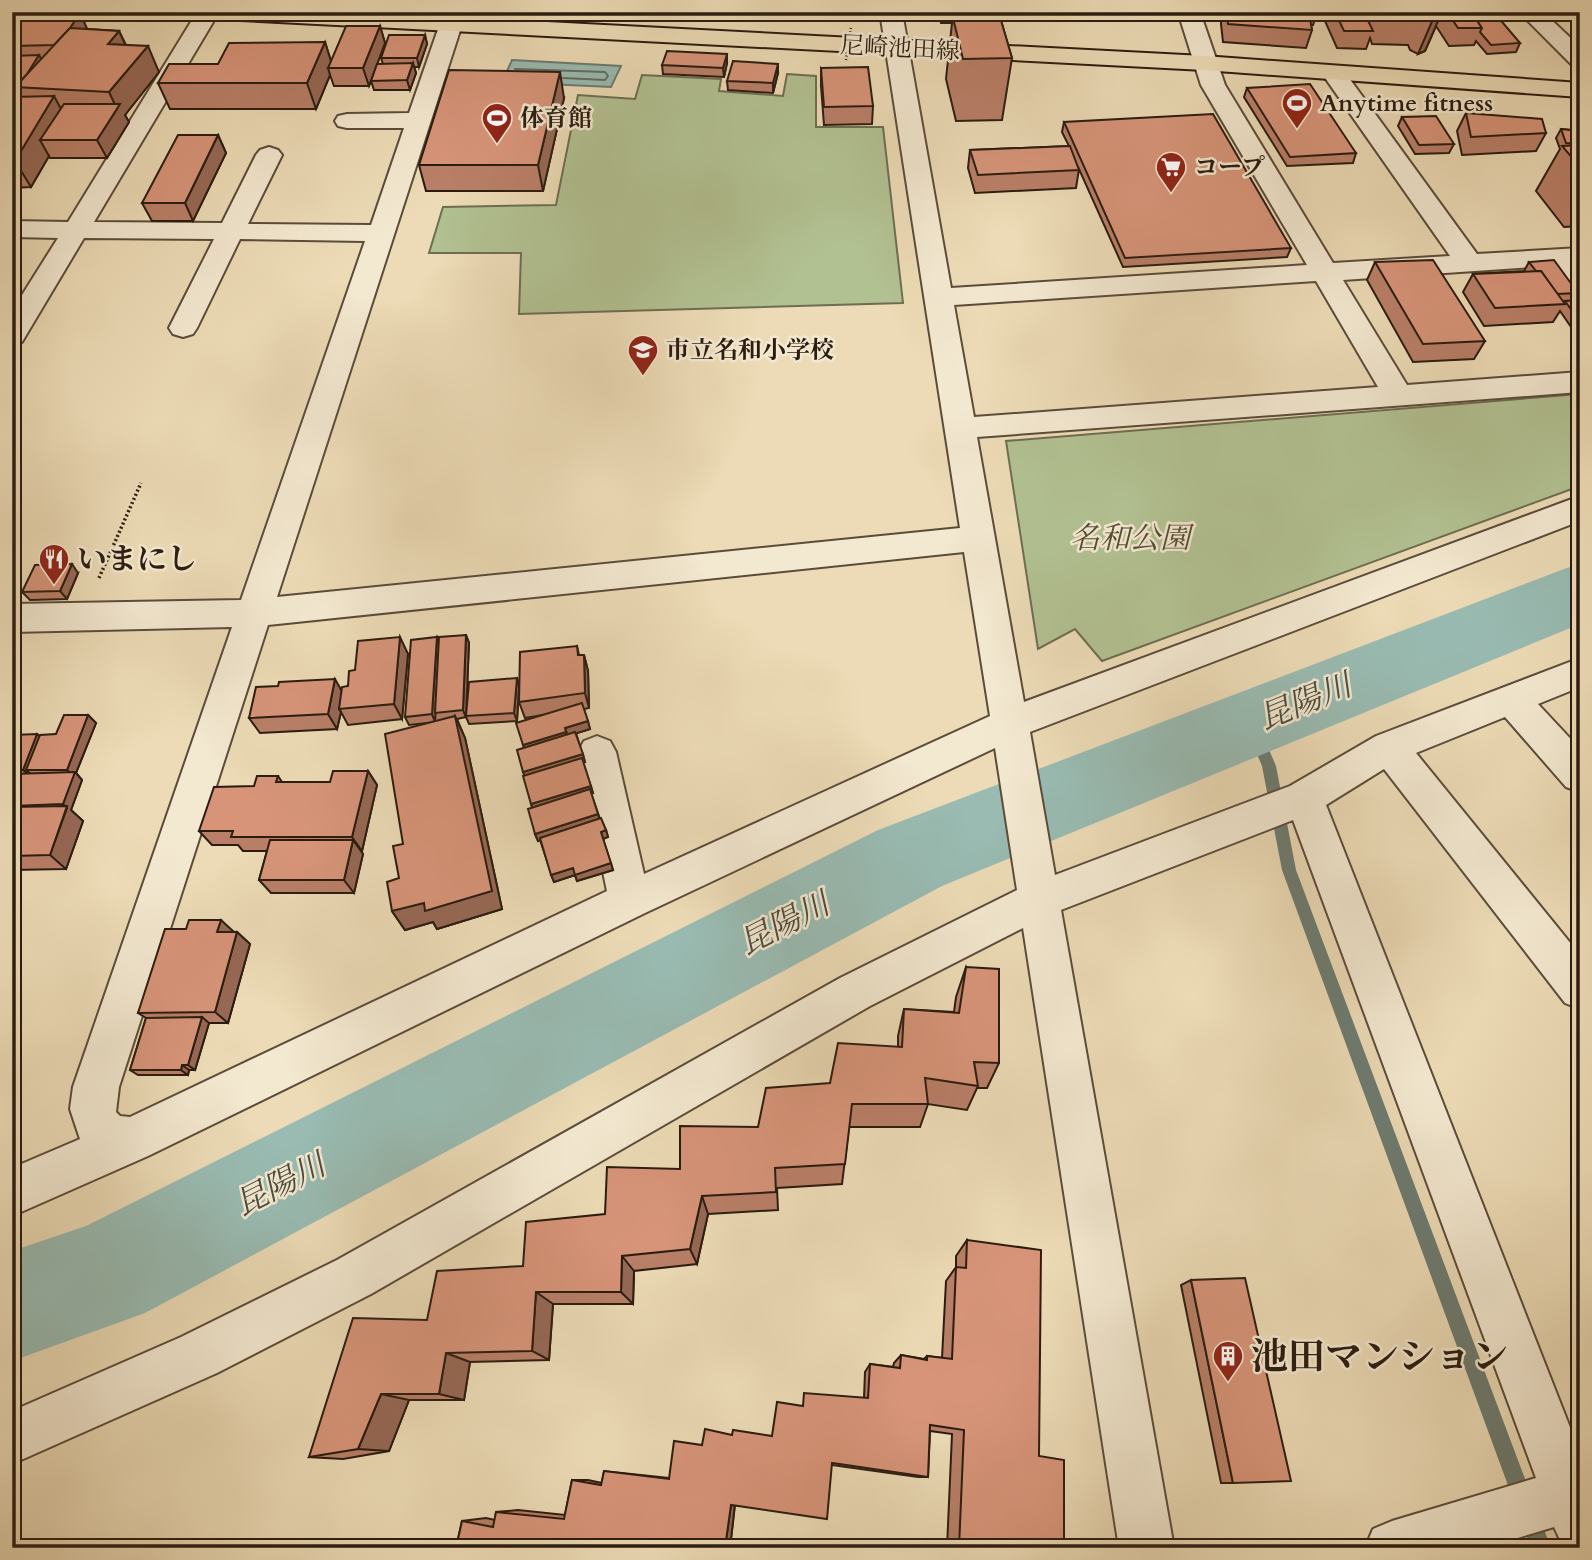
<svg xmlns="http://www.w3.org/2000/svg" width="1592" height="1560" font-family="Cardo,'Noto Serif JP',serif">
<style>
.green{fill:#b2c192;stroke:#6e6e51;stroke-width:2}
.water{fill:#99bbb2;stroke:#6d7b71;stroke-width:2}
.lines{fill:none;stroke-linecap:round;stroke-linejoin:round}
.shore{stroke:#626c61;stroke-width:2}
.stream{fill:#6d7b71;fill-rule:evenodd}
.river{fill:#99bbb2;fill-rule:evenodd}
.minor-casing{stroke:#5b4c3a;stroke-width:4}
.major-casing{stroke:#2b1c10;stroke-width:4}
.path{stroke:#2b1c10;stroke-width:3.5;stroke-dasharray:2 2.5;stroke-linecap:butt}
.minor{fill:#f3e8d0;fill-rule:evenodd}
.major{fill:#ecdbb6;fill-rule:evenodd}
.path-bridge{stroke:#2b1c10;stroke-width:2.5;stroke-dasharray:1 2.5;stroke-linecap:butt}
.wall{fill:#b97f68;stroke:#2b1c10;stroke-width:2}
.shaded-wall{fill:#966855;stroke:#2b1c10;stroke-width:2}
.building{fill:#d79479;stroke:#2b1c10;stroke-width:2}
.labels{text-anchor:middle;stroke-width:5;stroke-linejoin:round;paint-order:stroke}
.far-street-label{font-size:24px;fill:#2b1c10;stroke:#f3e8d0}
.far-poi-label{font-size:24px;font-weight:bold;fill:#2b1c10;stroke:#f3e8d0;text-anchor:start}
.park-label{font-size:30px;font-style:italic;fill:#544e37;stroke:#f3e8d0}
.poi-label{font-size:30px;font-weight:bold;fill:#2b1c10;stroke:#f3e8d0;text-anchor:start}
.water-label{font-size:32px;font-style:italic;fill:#4c4c41;stroke:#f3e8d0}
.near-poi-label{font-size:37px;font-weight:bold;fill:#2b1c10;stroke:#f3e8d0;text-anchor:start}
</style>
<rect width="100%" height="100%" fill="#ecdbb6"/>
<filter id="stains"><feTurbulence type="fractalNoise" baseFrequency=".00286" numOctaves="4"/><feColorMatrix values="0 0 0 0 .2 0 0 0 0 .09 0 0 0 0 .02 0 0 0 .5 -.17"/></filter>
<radialGradient id="worn" r=".72"><stop offset=".6" stop-color="#630" stop-opacity="0"/><stop offset="1" stop-color="#630" stop-opacity=".3"/></radialGradient>
<!-- green -->
<g class="green">
<polygon points="787,74 816,76 816,127 883,127 903,303 519,314 521,253 429,253 443,207 556,205 578,95 635,99 642,75 721,79 719,91 783,96"/>
<polygon points="1580,394 1580,486 1102,661 1075,629 1038,649 1006,441"/>
</g>
<!-- water -->
<polygon class="water" points="512,60 621,66 611,87 502,82"/>
<g class="lines">
<!-- shore -->
<polyline class="shore" points="515,69 605,72 608,76 605,80 563,78"/>
<!-- stream -->
<polygon class="stream" points="1250,715 1255,717 1276,766 1296,870 1551,1548 1531,1548 1282,870 1262,766 1243,721 1245,717"/>
<!-- river -->
<polygon class="river" points="1580,563 1580,624 942,886 145,1313 12,1361 12,1251 86,1226 878,830"/>
<!-- minor casing -->
<g class="minor-casing">
<g id="minor">
<path d="M197,12H219L94,222L222,223L256,155L260,150L269,147L278,150L282,155L248,224L371,225L404,128H347L338,126L335,121L338,116L347,114L409,113L444,12H466L277,597L960,528L880,12H902L951,288L1307,265L1201,85L1178,12H1200L1225,85L1333,263L1450,256L1321,72L1325,67H1341L1477,254L1580,248V264L1575,265L1580,271V300L1570,297L1548,266L1343,280L1407,385L1580,372V392L977,437L1024,702L1580,496V521L1030,732L1055,875L1290,786L1376,736L1580,658V687L1538,704L1580,749V792L1566,787L1505,717L1416,753L1580,955V1009L1565,1003L1384,769L1326,805L1580,1453V1548L1561,1542L1554,1527L1484,1548H1365L1373,1529L1392,1521L1536,1478L1293,820L1061,910L1174,1548H1119L1023,928L870,1006L371,1294L217,1373L12,1464V1411L181,1337L337,1260L840,978L1017,890L995,748L645,913L148,1156L12,1216V1168L80,1139L70,1109L73,1087L232,627L12,632V604L241,600L365,241L240,239L197,328L193,334L183,337L173,334L169,328L214,239L84,238L22,342L12,344V311L58,238L12,237V221L68,222ZM1316,281L1378,387L974,417L954,305ZM964,552L990,716L644,874L616,752L610,741L597,736L584,741L578,752L607,891L130,1117L120,1116L116,1112L119,1087L268,625Z"/>
<polygon points="1519,12 1543,12 1580,47 1580,67 1572,65"/>
</g>
</g>
<!-- major casing -->
<g class="major-casing">
<polygon id="major" points="209,12 353,12 1204,56 1580,83 1580,97 1204,70 220,19 212,17"/>
</g>
<!-- path -->
<polyline class="path" points="99,578 141,483"/>
<!-- minor -->
<use href="#minor" class="minor"/>
<!-- major -->
<use href="#major" class="major"/>
<!-- path-bridge -->
<polyline class="path-bridge" points="846,60 851,27"/>
</g>
<!-- wall -->
<g class="wall">
<polygon points="938,12 1000,12 1000,17 1012,58 1002,120 956,121 946,79 952,23 941,23"/>
<polygon points="1214,12 1314,12 1316,16 1313,25 1311,25 1312,30 1306,48 1223,42 1221,24 1221,21 1217,21"/>
<polygon points="1321,12 1484,12 1482,17 1520,43 1516,52 1487,54 1476,41 1474,45 1449,46 1436,26 1425,51 1418,54 1410,50 1408,45 1372,44 1370,38 1366,49 1337,48"/>
<polygon points="80,13 87,29 119,31 126,45 159,72 125,115 129,122 107,158 50,158 49,156 31,187 12,188 12,28"/>
<polygon points="380,26 385,43 369,86 334,86 330,75 316,109 170,109 158,83 218,64 325,42 331,61"/>
<polygon points="425,35 427,44 419,67 414,67 416,73 410,90 374,90 371,81 383,64 381,58"/>
<polygon points="727,63 724,77 663,74 662,65"/>
<polygon points="821,68 873,106 872,124 824,125 821,86"/>
<polygon points="778,73 773,93 728,90 727,81"/>
<polygon points="1247,88 1356,153 1353,163 1287,166 1244,97"/>
<polygon points="564,98 543,191 426,191 419,165"/>
<polygon points="1466,113 1546,133 1536,151 1462,155 1457,131"/>
<polygon points="1402,117 1454,144 1449,153 1415,154 1398,126"/>
<polygon points="1064,122 1291,248 1287,257 1123,267 1079,169 1076,188 975,193 968,168 970,150 1069,146 1062,132"/>
<polygon points="1561,129 1580,131 1580,226 1564,227 1536,191 1560,149 1556,138"/>
<polygon points="218,135 226,153 193,221 152,221 142,203"/>
<polygon points="1375,262 1485,341 1474,359 1413,362 1367,280"/>
<polygon points="1529,262 1578,293 1572,300 1580,300 1580,340 1560,311 1553,322 1484,326 1463,292 1473,274 1524,271"/>
<polygon points="78,573 67,599 30,600 22,592"/>
<polygon points="466,635 469,643 466,708 517,678 519,686 577,646 579,655 584,655 588,671 589,708 584,709 590,729 576,733 585,762 583,762 593,793 591,793 600,819 606,830 608,837 603,839 613,870 577,881 575,875 554,882 540,840 538,841 535,834 532,807 525,776 524,747 542,715 525,718 519,702 519,688 517,721 469,724 466,717 457,719 465,738 502,909 437,929 433,922 405,930 392,911 399,878 403,844 428,723 409,725 405,717 437,637 439,642"/>
<polygon points="408,654 402,719 348,725 341,712 337,729 260,733 249,718 341,690 348,686 355,670"/>
<polygon points="88,715 96,723 76,773 82,780 71,810 83,821 66,869 12,870 12,735 40,737 56,734"/>
<polygon points="368,771 377,785 362,851 361,851 363,854 354,893 271,893 259,880 267,851 243,851 238,845 212,845 199,831 254,786 278,776 282,782 330,782"/>
<polygon points="186,929 237,932 250,944 228,1023 209,1023 195,1070 189,1070 188,1075 138,1075 130,1070 146,1018 138,1013"/>
<polygon points="966,967 999,1063 987,1088 977,1088 967,1110 928,1104 920,1127 849,1127 842,1184 777,1188 778,1210 708,1214 697,1264 634,1271 633,1304 553,1304 549,1360 470,1362 464,1400 409,1400 389,1451 343,1459 309,1457 427,1320 523,1266 605,1214 680,1169 758,1127 830,1083 898,1047 898,1036 904,1009 954,1012 956,997"/>
<polygon points="967,1240 1039,1456 1064,1548 947,1548 952,1434 930,1431 928,1477 918,1477 832,1465 735,1505 730,1548 456,1548 462,1521 486,1518 495,1520 496,1512 518,1510 565,1515 572,1480 588,1480 602,1483 604,1471 669,1478 702,1445 732,1435 772,1436 803,1406 864,1398 865,1372 870,1364 893,1367 894,1363 901,1355 924,1359 927,1356 942,1358 946,1281 956,1267 956,1256"/>
<polygon points="1191,1280 1233,1483 1221,1483 1181,1285"/>
</g>
<!-- shaded-wall -->
<g class="shaded-wall">
<polygon points="1436,12 1442,12 1425,51 1418,54"/>
<polygon points="80,13 88,31 59,45"/>
<polygon points="380,26 385,43 369,86 363,68"/>
<polygon points="119,31 131,57 108,44"/>
<polygon points="425,35 427,44 419,67 417,58"/>
<polygon points="325,42 333,68 328,68 330,75 316,109 307,83"/>
<polygon points="148,46 159,72 125,115 129,122 107,158 97,140 117,109 109,92"/>
<polygon points="727,54 727,63 724,77 723,68"/>
<polygon points="39,55 49,73 19,87"/>
<polygon points="413,63 416,73 410,90 407,80"/>
<polygon points="778,64 778,73 773,93 773,83"/>
<polygon points="560,72 564,98 543,191 538,165"/>
<polygon points="17,90 27,108 12,97"/>
<polygon points="54,96 68,122 40,140 49,156 31,187 15,161"/>
<polygon points="218,135 226,153 193,221 185,203"/>
<polygon points="72,564 78,573 67,599 60,591"/>
<polygon points="466,635 469,643 466,718 463,710"/>
<polygon points="400,637 408,654 402,719 394,704"/>
<polygon points="437,637 440,645 435,722 432,714"/>
<polygon points="584,655 588,671 589,708 585,693"/>
<polygon points="517,678 519,686 517,721 514,713"/>
<polygon points="335,679 344,695 339,709 341,712 337,729 328,714"/>
<polygon points="88,715 96,723 76,773 82,780 71,810 83,821 66,869 50,855 67,808 63,804 73,776 67,770"/>
<polygon points="455,716 465,738 502,909 437,929 433,922 405,930 392,911"/>
<polygon points="588,721 590,729 568,736 565,728"/>
<polygon points="566,732 569,740 526,753 523,745"/>
<polygon points="37,734 45,742 26,770 32,775 31,777 23,770"/>
<polygon points="583,754 585,762 526,780 523,772"/>
<polygon points="368,771 377,785 362,851 352,837"/>
<polygon points="591,786 593,793 534,812 531,804"/>
<polygon points="598,814 600,821 538,841 535,834"/>
<polygon points="606,830 608,837 603,839 601,832"/>
<polygon points="353,840 363,854 354,893 344,880"/>
<polygon points="611,863 613,870 577,881 575,875 554,882 551,875 573,868"/>
<polygon points="221,920 234,932 217,932"/>
<polygon points="237,932 250,944 228,1023 215,1012"/>
<polygon points="202,1017 209,1023 195,1070 188,1065"/>
<polygon points="182,1065 189,1070 188,1075 181,1070"/>
<polygon points="702,1196 708,1214 697,1264 690,1249"/>
<polygon points="622,1256 634,1271 633,1304 621,1292"/>
<polygon points="536,1292 553,1304 549,1360 532,1351"/>
<polygon points="446,1353 470,1362 464,1400 439,1394"/>
<polygon points="381,1394 409,1400 389,1451 358,1449"/>
<polygon points="735,1503 730,1548 725,1548 731,1505"/>
</g>
<!-- building -->
<g class="building">
<polygon points="1226,12 1309,13 1312,30 1228,24"/>
<polygon points="1303,12 1314,12 1316,16 1309,16 1309,13"/>
<polygon points="1335,12 1364,12 1373,31 1344,31"/>
<polygon points="1447,12 1471,12 1482,28 1458,28"/>
<polygon points="80,13 70,28 54,45 12,46 12,28 22,14"/>
<polygon points="1497,16 1520,43 1491,45 1480,32 1482,28 1475,17"/>
<polygon points="1000,17 1012,58 963,59 953,18"/>
<polygon points="346,26 380,26 363,68 328,68"/>
<polygon points="70,28 119,31 108,44 148,46 109,92 15,87"/>
<polygon points="389,35 425,35 417,58 381,58"/>
<polygon points="325,42 307,83 158,83 169,64 218,64 229,43"/>
<polygon points="667,51 727,54 723,68 662,65"/>
<polygon points="39,55 27,74 15,87 17,90 12,97 12,56"/>
<polygon points="733,61 778,64 773,83 727,81"/>
<polygon points="413,63 407,80 371,81 377,64"/>
<polygon points="868,67 873,106 824,107 821,68"/>
<polygon points="449,70 560,72 538,165 419,165"/>
<polygon points="1310,84 1356,153 1290,157 1247,88"/>
<polygon points="54,96 15,161 12,161 12,97"/>
<polygon points="64,104 120,104 97,140 40,140"/>
<polygon points="1466,113 1542,119 1546,133 1471,137"/>
<polygon points="1213,114 1291,248 1125,258 1064,122"/>
<polygon points="1436,116 1454,144 1419,145 1402,117"/>
<polygon points="1561,129 1580,131 1580,144 1566,143"/>
<polygon points="178,135 218,135 185,203 142,203"/>
<polygon points="1580,145 1580,167 1562,146"/>
<polygon points="1070,146 1079,170 978,175 970,150"/>
<polygon points="1433,260 1485,341 1423,344 1375,262"/>
<polygon points="1554,260 1578,293 1557,294 1541,271 1536,271 1529,262"/>
<polygon points="1541,271 1565,304 1495,308 1473,274"/>
<polygon points="1580,300 1580,322 1565,301"/>
<polygon points="72,564 60,591 22,592 35,565"/>
<polygon points="466,635 463,710 435,713 439,637"/>
<polygon points="400,637 394,704 339,709 342,687 348,686 349,671 355,670 358,641"/>
<polygon points="437,637 432,714 405,717 411,640"/>
<polygon points="577,646 578,655 584,655 585,693 519,702 520,652"/>
<polygon points="517,678 514,713 466,716 469,682"/>
<polygon points="335,679 328,714 249,718 256,687 278,686 279,682"/>
<polygon points="582,703 588,721 565,728 566,732 523,745 516,723"/>
<polygon points="64,715 88,715 67,770 26,770 40,735 56,734"/>
<polygon points="455,716 492,891 425,911 424,903 392,911 387,882 399,878 393,846 403,844 385,734"/>
<polygon points="575,732 583,754 523,772 517,750"/>
<polygon points="37,734 23,770 12,770 12,735"/>
<polygon points="582,758 591,786 531,804 523,776"/>
<polygon points="333,771 368,771 352,837 231,837 233,831 199,831 214,787 254,786 257,776 278,776 276,782 330,782"/>
<polygon points="75,772 63,804 12,806 12,774"/>
<polygon points="590,789 598,814 535,834 528,809"/>
<polygon points="67,806 50,855 12,856 12,807"/>
<polygon points="601,818 606,830 601,832 611,863 575,875 573,868 551,875 540,838"/>
<polygon points="270,840 353,840 344,880 259,880"/>
<polygon points="189,920 221,920 217,932 237,932 215,1012 138,1013 165,929 186,929"/>
<polygon points="966,967 999,969 999,1063 974,1062 978,1086 925,1078 928,1104 852,1104 845,1164 775,1168 776,1192 702,1196 690,1249 622,1256 621,1292 536,1292 532,1351 446,1353 439,1394 381,1394 358,1449 309,1457 353,1318 427,1320 437,1271 523,1266 526,1222 605,1214 607,1167 680,1169 680,1126 758,1127 766,1088 830,1083 838,1043 902,1047 904,1009 959,1013"/>
<polygon points="202,1017 188,1065 182,1065 181,1070 130,1070 146,1018"/>
<polygon points="967,1240 1041,1250 1039,1456 1064,1460 1064,1548 959,1548 964,1430 930,1425 928,1477 832,1463 827,1519 731,1505 725,1548 456,1548 462,1521 493,1527 496,1512 564,1519 572,1480 601,1485 604,1471 669,1479 674,1441 702,1445 705,1429 732,1435 733,1430 772,1436 777,1402 803,1406 804,1393 868,1398 870,1364 900,1368 901,1355 927,1360 927,1356 952,1359 956,1267 966,1268"/>
<polygon points="1245,1278 1291,1481 1233,1483 1191,1280"/>
</g>
<!-- icons -->
<defs>
<g id="stadium-pin" transform="scale(1.575)"><path d="M0 17L-7.5 6A9.5 9.5 0 1 1 7.5 6Z" fill="#8f2418" stroke="#f3e8d0"/><path d="M0-5a6.5 5 0 1 0 0 10a6.5 5 0 1 0 0-10ZM-3.5-1.8h7v3.6h-7Z" fill="#fff"/></g>
<g id="supermarket-pin" transform="scale(1.575)"><path d="M0 17L-7.5 6A9.5 9.5 0 1 1 7.5 6Z" fill="#8f2418" stroke="#f3e8d0"/><path d="M-6-5.5h2.5l.6 2H6L4.5 2H-2.5L-4.4-4H-6ZM-1.5 3.2a1.3 1.3 0 1 0 .1 0ZM3 3.2a1.3 1.3 0 1 0 .1 0Z" fill="#fff"/></g>
<g id="school-pin" transform="scale(1.575)"><path d="M0 17L-7.5 6A9.5 9.5 0 1 1 7.5 6Z" fill="#8f2418" stroke="#f3e8d0"/><path d="M0-5L7-2L0 1L-7-2ZM-4 1L0 2.5L4 1V4Q0 6-4 4Z" fill="#fff"/></g>
<g id="restaurant-pin" transform="scale(1.575)"><path d="M0 17L-7.5 6A9.5 9.5 0 1 1 7.5 6Z" fill="#8f2418" stroke="#f3e8d0"/><path d="M-5-6h1v4h1v-4h1v4h1v-4h1v5L-1.5 .5V6h-2V.5L-5-1ZM5-6V6H3V1.5H1.5Q1.5-4 5-6Z" fill="#fff"/></g>
<g id="building-pin" transform="scale(1.575)"><path d="M0 17L-7.5 6A9.5 9.5 0 1 1 7.5 6Z" fill="#8f2418" stroke="#f3e8d0"/><path d="M-4-6H4V6H1V3H-1V6H-4ZM-2.5-4.3h1.7v1.8h-1.7ZM.8-4.3h1.7v1.8H.8ZM-2.5-1h1.7V.8h-1.7ZM.8-1h1.7V.8H.8Z" fill="#fff"/></g>
</defs>
<g fill-rule="evenodd">
<use href="#stadium-pin" x="1297" y="103"/>
<use href="#stadium-pin" x="497" y="118"/>
<use href="#supermarket-pin" x="1171" y="167"/>
<use href="#school-pin" x="643" y="350"/>
<use href="#restaurant-pin" x="54" y="559"/>
<use href="#building-pin" x="1228" y="1356"/>
</g>
<g class="labels">
<!-- far-street labels -->
<g class="far-street-label">
<text transform="translate(900 48) rotate(3)" y="8">尼崎池田線</text>
</g>
<!-- far-poi labels -->
<g class="far-poi-label">
<text x="1320" y="111">Anytime fitness</text>
<text x="520" y="126">体育館</text>
<text x="1194" y="175">コープ</text>
<text x="666" y="358">市立名和小学校</text>
</g>
<!-- park labels -->
<g class="park-label">
<text x="1130" y="548">名和公園</text>
</g>
<!-- poi labels -->
<g class="poi-label">
<text x="77" y="569">いまにし</text>
</g>
<!-- water labels -->
<g class="water-label">
<text transform="translate(1305 701) rotate(-22)" y="11">昆陽川</text>
<text transform="translate(784 923) rotate(-27)" y="11">昆陽川</text>
<text transform="translate(280 1184) rotate(-27)" y="11">昆陽川</text>
</g>
<!-- near-poi labels -->
<g class="near-poi-label">
<text x="1251" y="1369">池田マンション</text>
</g>
</g>
<!-- margin -->
<rect width="1592" height="1560" fill="none" stroke="#ecdbb6" stroke-width="42"/>
<rect x="14" y="14" width="1564" height="1532" fill="none" stroke="#2b1c10" stroke-width="3.5"/>
<rect x="21" y="21" width="1550" height="1518" fill="none" stroke="#2b1c10" stroke-width="2"/>
<rect width="100%" height="100%" filter="url(#stains)"/>
<rect width="100%" height="100%" fill="url(#worn)"/>
</svg>
